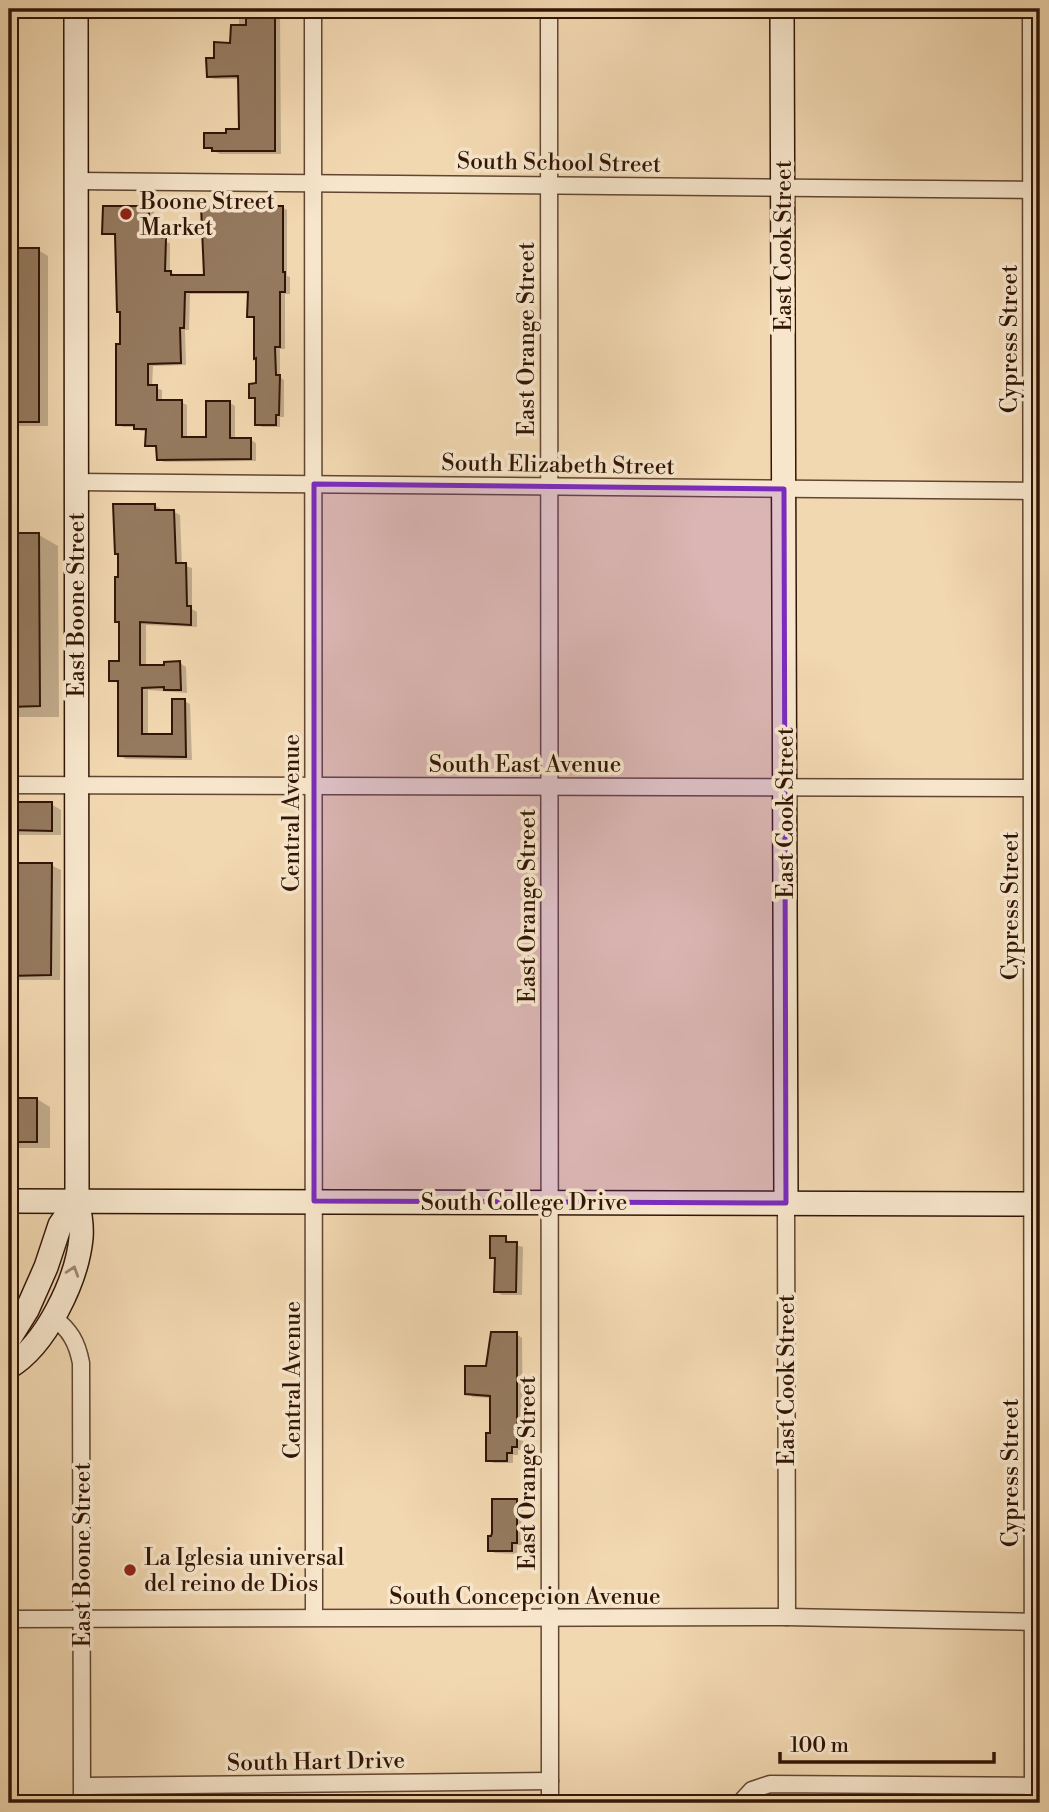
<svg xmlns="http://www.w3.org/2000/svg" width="1049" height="1812" font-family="'Libre Bodoni',serif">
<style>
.shadow{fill:#0003}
.building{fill:#957a5f;stroke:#311506;stroke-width:2}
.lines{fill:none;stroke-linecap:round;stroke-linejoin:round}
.street-casing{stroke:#614631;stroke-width:19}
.secondary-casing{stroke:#311506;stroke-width:26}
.street{stroke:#f7e6cc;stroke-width:16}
.secondary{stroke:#f7e6cc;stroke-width:23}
.oneway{stroke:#9e8873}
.marked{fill:#7b2cbf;fill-opacity:0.2;stroke:#7b2cbf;stroke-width:5;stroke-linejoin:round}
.poi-dot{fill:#8f2418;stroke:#f7e6cc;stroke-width:2.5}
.labels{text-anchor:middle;stroke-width:7;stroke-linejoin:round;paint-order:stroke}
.street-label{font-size:23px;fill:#311506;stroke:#f7e6cc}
.poi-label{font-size:23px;fill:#311506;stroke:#f7e6cc;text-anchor:start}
</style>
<rect width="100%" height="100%" fill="#f2d8b1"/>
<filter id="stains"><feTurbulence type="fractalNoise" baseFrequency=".00286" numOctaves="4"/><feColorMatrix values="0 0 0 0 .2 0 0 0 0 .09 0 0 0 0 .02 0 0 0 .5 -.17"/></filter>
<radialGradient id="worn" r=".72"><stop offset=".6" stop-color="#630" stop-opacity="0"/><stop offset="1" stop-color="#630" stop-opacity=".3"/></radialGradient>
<!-- shadow -->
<g class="shadow">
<polygon points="239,9 280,9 281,154 220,154 206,147 227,135 241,131 240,79 214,79 208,76 215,60 232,44 239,27"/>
<polygon points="282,207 287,210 287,276 290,277 290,294 285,294 285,349 280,349 280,377 284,380 284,417 280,417 280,427 262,427 257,424 257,401 251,397 258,385 254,319 249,316 250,294 190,294 189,330 185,330 186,365 153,366 152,387 162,390 162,402 181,402 187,405 187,438 208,438 230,403 235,406 235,440 251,440 256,443 256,461 164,462 159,459 158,448 147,445 147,431 141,431 136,427 123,427 118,424 122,313 118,311 117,236 104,233 148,208 154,211 154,223 158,226 158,240 170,243 170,272 176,275 206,277"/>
<polygon points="9,250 38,250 48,256 48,426 9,426"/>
<polygon points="154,505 161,509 161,512 174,512 180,515 182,565 192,568 192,609 197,612 197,627 146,625 146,666 166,667 180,663 186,667 187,693 148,690 148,736 173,736 184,701 190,704 192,760 126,759 120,755 120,684 111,680 121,663 121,623 116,621 120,579 119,555 117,553"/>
<polygon points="9,535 39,535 58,546 59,717 9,717"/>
<polygon points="9,804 51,804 61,810 61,835 9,835"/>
<polygon points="9,864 51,865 61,870 60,980 9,980"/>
<polygon points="9,1099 37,1099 50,1107 50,1148 9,1148"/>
<polygon points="505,1238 511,1244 523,1247 522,1295 502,1295 496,1291 496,1260 492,1257"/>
<polygon points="516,1334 522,1338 523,1450 518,1450 518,1455 513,1455 513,1463 494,1463 488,1460 491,1435 491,1398 473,1397 467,1393"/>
<polygon points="517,1501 523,1505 523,1545 517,1545 517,1554 495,1553 489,1550"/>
</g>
<!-- building -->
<g class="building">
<polygon points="246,9 275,9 275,151 212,151 212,148 204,148 204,133 226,133 226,129 239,129 238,76 207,77 206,58 214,58 214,42 230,43 231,25 246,25"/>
<polygon points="103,206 149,206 149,221 154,221 154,238 166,238 165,271 171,271 171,275 204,275 201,206 283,206 283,272 285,272 285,292 280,292 280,347 275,347 276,375 280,375 279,415 276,415 276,425 255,425 255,398 249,398 249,384 256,383 256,358 254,359 254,317 247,317 248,292 185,292 184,328 180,328 181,363 148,364 148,385 157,385 157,400 182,400 182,437 206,437 206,401 230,401 230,438 251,438 251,459 157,460 156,446 145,446 146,429 134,429 134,425 116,425 116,344 120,344 120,312 117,312 115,234 102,234"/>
<rect x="9" y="248" width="30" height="174"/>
<polygon points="113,504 155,504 155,510 174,510 176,563 186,563 187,606 191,606 191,625 140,622 140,665 164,665 164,662 180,661 181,690 164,690 164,687 142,688 142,734 172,734 172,699 185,699 186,757 118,756 118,681 109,681 109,661 119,661 119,622 115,622 115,577 118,577 118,554 115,554"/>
<polygon points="9,533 39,533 40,706 9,707"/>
<polygon points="9,802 52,802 52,831 9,830"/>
<polygon points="9,863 52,863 51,975 9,976"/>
<rect x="9" y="1098" width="28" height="44"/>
<polygon points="490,1236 506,1236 506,1242 517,1242 516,1292 494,1292 495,1258 490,1258"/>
<polygon points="491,1332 517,1332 517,1447 512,1447 512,1453 507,1453 507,1461 486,1461 486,1433 490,1433 490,1396 465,1394 465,1366 486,1366"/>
<polygon points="492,1499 517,1499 517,1543 512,1543 512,1551 488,1551 488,1536 491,1536 492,1533"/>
</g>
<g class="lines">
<!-- street casing -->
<g class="street-casing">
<g id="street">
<polyline points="313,9 314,1617"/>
<polyline points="549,9 550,1803"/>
<polyline points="1031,9 1033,1803"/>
<polyline points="77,181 1040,190"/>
<polyline points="76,482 1040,491"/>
<polyline points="9,785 1040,788"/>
<polyline points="786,1203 787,1617"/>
<path d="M53,1317C70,1330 77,1342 81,1363L82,1803"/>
<polyline points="9,1619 787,1617 1040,1622"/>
<polyline points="83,1786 550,1781"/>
<polyline points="740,1803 752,1790 770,1784 1040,1786"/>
</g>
</g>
<!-- secondary casing -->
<g class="secondary-casing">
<g id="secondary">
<polyline points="782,9 786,1203"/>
<polyline points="9,1201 1040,1204"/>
<polyline points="9,1339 27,1310 46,1267 60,1225 77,1201"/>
<path d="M9,1367C46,1345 77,1280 81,1238C82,1226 80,1213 77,1201L76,9"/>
</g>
</g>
<!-- street -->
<use href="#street" class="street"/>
<!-- secondary -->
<use href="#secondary" class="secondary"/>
</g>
<!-- one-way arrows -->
<defs><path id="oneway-chevron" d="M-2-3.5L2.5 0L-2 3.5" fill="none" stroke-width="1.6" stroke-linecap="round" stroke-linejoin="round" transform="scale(1.75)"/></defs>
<use class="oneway" href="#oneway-chevron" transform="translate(73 1271) rotate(-72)"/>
<!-- marked area -->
<path class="marked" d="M314,484L784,489L786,1203L314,1201Z"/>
<!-- markers -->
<g class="poi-dot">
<circle cx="126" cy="214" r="7"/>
<circle cx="130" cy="1570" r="7"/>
</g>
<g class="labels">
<!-- street labels -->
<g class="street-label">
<text transform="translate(559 162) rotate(1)" y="8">South School Street</text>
<text transform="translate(783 246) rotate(-90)" y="8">East Cook Street</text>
<text transform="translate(526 339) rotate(-90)" y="8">East Orange Street</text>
<text transform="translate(1009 339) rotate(-90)" y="8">Cypress Street</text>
<text transform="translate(558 464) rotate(1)" y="8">South Elizabeth Street</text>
<text transform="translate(76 605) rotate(-90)" y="8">East Boone Street</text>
<text x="525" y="772">South East Avenue</text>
<text transform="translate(291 813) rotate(-90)" y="8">Central Avenue</text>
<text transform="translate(785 813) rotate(-90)" y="8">East Cook Street</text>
<text transform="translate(527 906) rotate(-90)" y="8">East Orange Street</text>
<text transform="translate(1010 906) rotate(-90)" y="8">Cypress Street</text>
<text x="524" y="1210">South College Drive</text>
<text transform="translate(292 1380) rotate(-90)" y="8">Central Avenue</text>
<text transform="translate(786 1380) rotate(-90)" y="8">East Cook Street</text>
<text transform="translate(527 1473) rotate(-90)" y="8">East Orange Street</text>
<text transform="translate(1010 1473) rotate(-90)" y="8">Cypress Street</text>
<text transform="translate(82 1555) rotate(-90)" y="8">East Boone Street</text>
<text x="525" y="1604">South Concepcion Avenue</text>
<text transform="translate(316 1761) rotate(-1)" y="8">South Hart Drive</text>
</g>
<!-- poi labels -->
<g class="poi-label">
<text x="140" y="209">Boone Street<tspan x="140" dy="26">Market</tspan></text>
<text x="144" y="1565">La Iglesia universal<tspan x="144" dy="26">del reino de Dios</tspan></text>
</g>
</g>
<!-- margin -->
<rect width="1049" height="1812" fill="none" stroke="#f2d8b1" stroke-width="35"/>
<rect x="10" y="10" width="1028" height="1791" fill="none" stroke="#311506" stroke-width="3.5"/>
<rect x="18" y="18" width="1014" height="1777" fill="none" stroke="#311506" stroke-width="2"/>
<!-- scale -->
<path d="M780 1752v10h214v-10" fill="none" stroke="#311506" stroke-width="3.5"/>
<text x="790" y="1752" font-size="21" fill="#311506" stroke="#f7e6cc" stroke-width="5" paint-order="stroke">100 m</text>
<rect width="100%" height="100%" filter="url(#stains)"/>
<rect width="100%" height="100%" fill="url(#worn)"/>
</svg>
